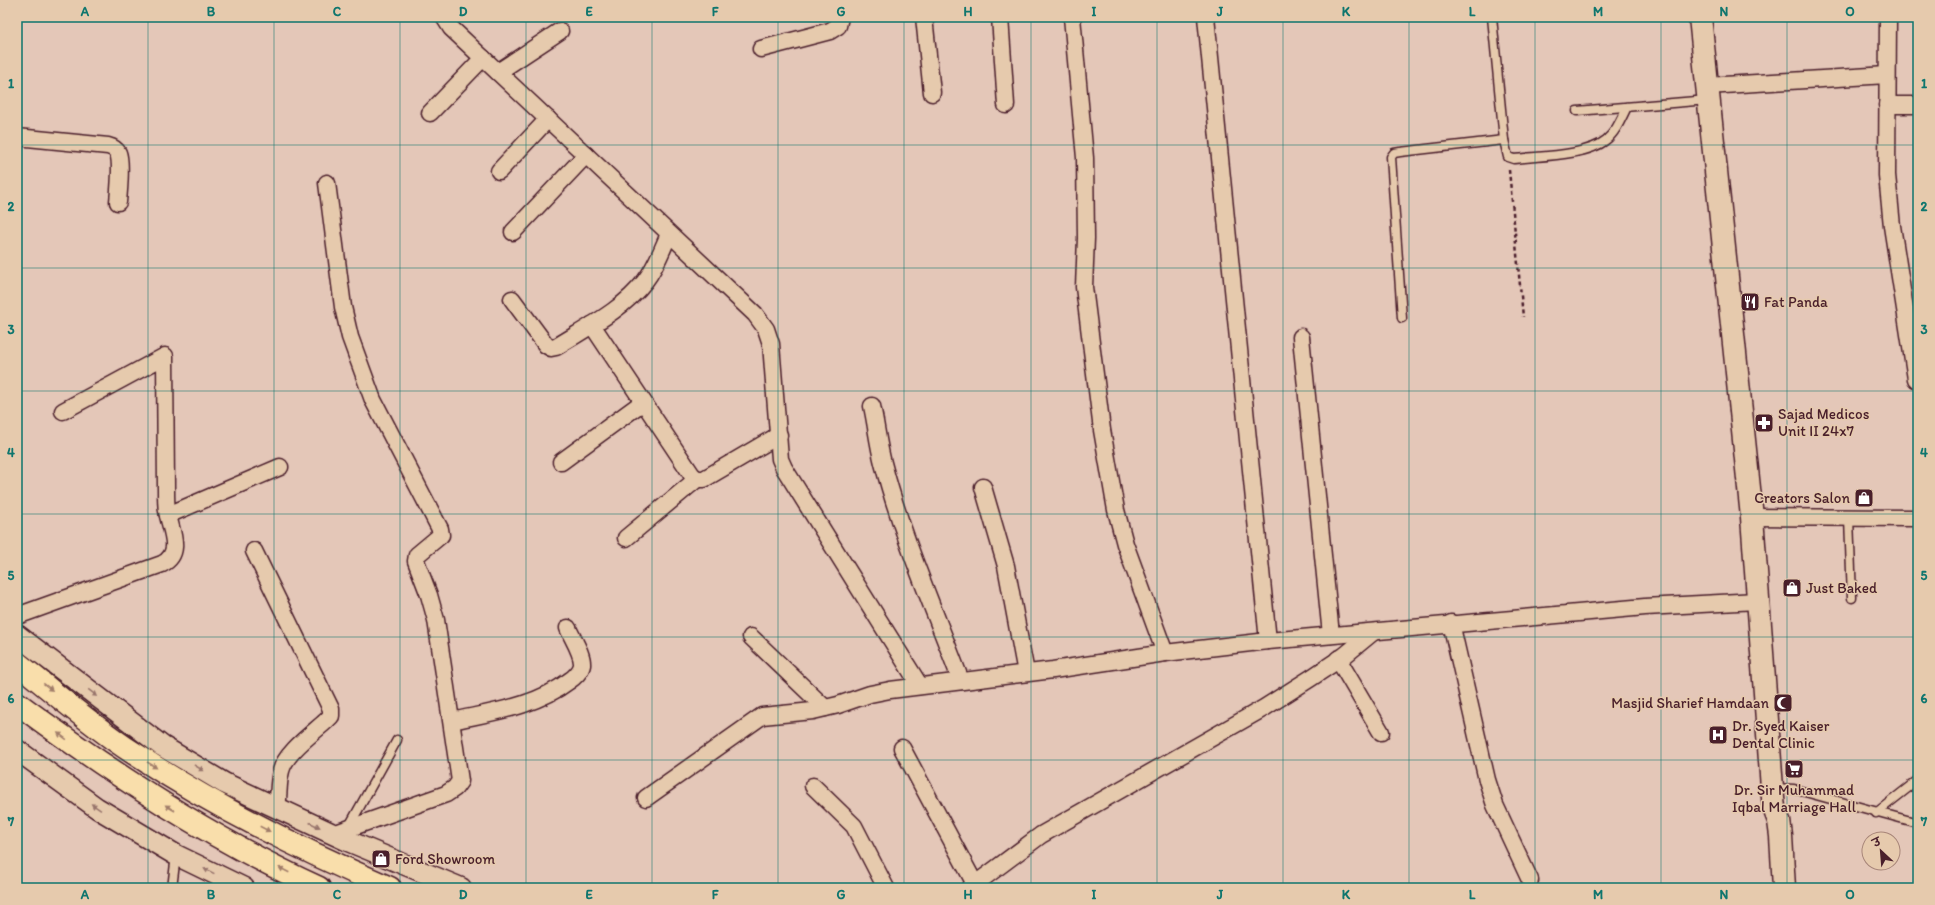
<svg xmlns="http://www.w3.org/2000/svg" width="1935" height="905" font-family="Itim,'Playpen Sans Deva',sans-serif">
<style>
.lines{fill:none;stroke-linecap:round;stroke-linejoin:round}
.service-casing{stroke:#4a1f2b;stroke-width:11}
.minor-casing{stroke:#4a1f2b;stroke-width:19}
.tertiary-casing{stroke:#4a1f2b;stroke-width:23}
.secondary-casing{stroke:#4a1f2b;stroke-width:25}
.trunk-casing{stroke:#4a1f2b;stroke-width:25}
.path{stroke:#4a1f2b;stroke-width:2.5;stroke-dasharray:4 3;stroke-linecap:butt}
.service{stroke:#e6caad;stroke-width:8}
.minor{stroke:#e6caad;stroke-width:16}
.tertiary{stroke:#e6caad;stroke-width:20}
.secondary{stroke:#e6caad;stroke-width:22}
.trunk{stroke:#f9deab;stroke-width:22}
.oneway{fill:#a27e6b}
.oneway2{fill:#98746c}
.grid{fill:none;stroke:#0f766e;stroke-width:1;stroke-opacity:0.55}
.labels{text-anchor:middle;stroke-width:3;stroke-linejoin:round;paint-order:stroke}
.poi-label{font-size:15px;fill:#4a1f2b;stroke:#e6caad;text-anchor:start}
.neatline{fill:none;stroke:#0f766e;stroke-width:1.5}
.grid-label{font-size:13px;text-anchor:middle;font-weight:bold;fill:#0f766e}
</style>
<rect width="100%" height="100%" fill="#e4c7b8"/>
<filter id="ink" filterUnits="userSpaceOnUse"><feTurbulence type="fractalNoise" baseFrequency=".025" numOctaves="2"/><feDisplacementMap in="SourceGraphic" scale="8" xChannelSelector="R" yChannelSelector="G"/><feConvolveMatrix kernelMatrix="1 2 1 2 8 2 1 2 1" color-interpolation-filters="sRGB"/></filter>
<g filter="url(#ink)">
<g class="lines">
<!-- service casing -->
<g class="service-casing">
<g id="service">
<path d="M1492,17L1504,140L1508,157L1514,159C1538,156 1587,156 1606,140C1616,132 1621,119 1627,107"/>
<polyline points="1577,111 1708,100"/>
<polyline points="1402,318 1391,157 1394,153 1400,152 1504,140"/>
<polyline points="1849,518 1852,598"/>
<polyline points="1772,788 1794,789 1918,823"/>
<polyline points="1876,813 1918,780"/>
<polyline points="348,828 397,740"/>
<polyline points="172,888 176,855"/>
</g>
</g>
<!-- minor casing -->
<g class="minor-casing">
<g id="minor">
<polyline points="444,17 451,28 755,314 766,329 771,344 780,459 784,468 920,686"/>
<polyline points="924,17 932,93"/>
<polyline points="1000,17 1006,105"/>
<polyline points="1072,17 1085,158 1086,238 1084,287 1102,430 1116,510 1125,544 1165,653"/>
<polyline points="1206,17 1268,641"/>
<polyline points="1888,17 1887,175 1892,226 1916,379"/>
<polyline points="761,49 830,31 838,26 840,17"/>
<polyline points="498,72 560,31"/>
<polyline points="1707,86 1887,75"/>
<polyline points="1887,105 1918,105"/>
<polyline points="430,113 483,58"/>
<path d="M17,137L108,146C112,147 116,149 118,153C122,163 119,190 118,202"/>
<polyline points="499,171 548,119"/>
<polyline points="327,183 343,307 350,337 373,400 440,529 441,535 417,555 416,561 429,595 436,620 460,781 455,788 446,794 333,834"/>
<polyline points="513,232 586,155"/>
<path d="M512,299L546,345L551,348L556,347C586,328 623,310 645,281C656,267 662,250 669,234"/>
<polyline points="592,325 692,475 697,479 704,479 779,435"/>
<polyline points="1301,337 1331,635"/>
<path d="M872,406C876,424 878,444 883,463C902,537 934,609 961,681"/>
<polyline points="561,462 643,402"/>
<polyline points="983,487 1006,566 1026,673"/>
<polyline points="168,515 280,467"/>
<polyline points="1752,517 1918,518"/>
<polyline points="626,538 697,479"/>
<path d="M254,551L331,709V716L326,721C313,733 285,753 281,771C278,782 279,796 277,808"/>
<path d="M17,616L162,564C184,553 170,529 167,511C166,504 166,496 166,489L165,356L63,411"/>
<polyline points="1451,623 1487,780 1495,805 1530,880"/>
<polyline points="751,637 825,708"/>
<polyline points="1338,659 1381,732"/>
<path d="M452,721C492,712 535,707 569,681C574,678 581,671 582,665C583,654 572,638 568,628"/>
<polyline points="902,748 975,884"/>
<polyline points="813,786 854,826 886,888"/>
<polyline points="646,798 762,716 813,711 838,705 870,694 890,690 1053,670 1165,653 1268,641 1645,607 1757,601"/>
<polyline points="970,888 1041,835 1264,708 1311,678 1344,656 1372,633"/>
</g>
</g>
<!-- tertiary casing -->
<g class="tertiary-casing">
<g id="tertiary">
<polyline points="17,635 162,746 224,783 348,841 461,888"/>
<polyline points="17,750 97,808 176,855 244,888"/>
</g>
</g>
<!-- secondary casing -->
<g class="secondary-casing">
<polyline id="secondary" points="1700,17 1752,517 1772,788 1774,808 1779,821 1781,836 1784,888"/>
</g>
<!-- trunk casing -->
<g class="trunk-casing">
<g id="trunk">
<path d="M17,663C55,693 92,726 132,752C213,806 301,850 390,888"/>
<path d="M17,703C111,773 211,839 319,888"/>
</g>
</g>
<!-- path -->
<polyline class="path" points="1509,170 1523,317"/>
<!-- service -->
<use href="#service" class="service"/>
<!-- minor -->
<use href="#minor" class="minor"/>
<!-- tertiary -->
<use href="#tertiary" class="tertiary"/>
<!-- secondary -->
<use href="#secondary" class="secondary"/>
<!-- trunk -->
<use href="#trunk" class="trunk"/>
</g>
<!-- one-way arrows -->
<defs><path id="oneway-solid" d="M-6-.8H1V-3.2L6.5 0L1 3.2V.8H-6Z"/></defs>
<g class="oneway">
<use href="#oneway-solid" transform="translate(48 687) rotate(38)"/>
<use href="#oneway-solid" transform="translate(62 736) rotate(-144)"/>
<use href="#oneway-solid" transform="translate(152 765) rotate(32)"/>
<use href="#oneway-solid" transform="translate(170 808) rotate(-148)"/>
<use href="#oneway-solid" transform="translate(265 829) rotate(27)"/>
<use href="#oneway-solid" transform="translate(284 870) rotate(-153)"/>
</g>
<g class="oneway2">
<use href="#oneway-solid" transform="translate(93 693) rotate(37)"/>
<use href="#oneway-solid" transform="translate(199 768) rotate(31)"/>
<use href="#oneway-solid" transform="translate(96 807) rotate(-146)"/>
<use href="#oneway-solid" transform="translate(315 825) rotate(25)"/>
<use href="#oneway-solid" transform="translate(209 871) rotate(-154)"/>
</g>
</g>
<!-- grid -->
<path class="grid" d="M148,17V888M274,17V888M400,17V888M526,17V888M652,17V888M778,17V888M904,17V888M1031,17V888M1157,17V888M1283,17V888M1409,17V888M1535,17V888M1661,17V888M1787,17V888M17,145H1918M17,268H1918M17,391H1918M17,514H1918M17,637H1918M17,760H1918"/>
<!-- icons -->
<defs>
<g id="restaurant-square" transform="scale(1)"><rect x="-9" y="-9" width="18" height="18" rx="4" fill="#4a1f2b" stroke="#e6caad"/><path d="M-5-6h1v4h1v-4h1v4h1v-4h1v5L-1.5 .5V6h-2V.5L-5-1ZM5-6V6H3V1.5H1.5Q1.5-4 5-6Z" fill="#fff"/></g>
<g id="pharmacy-square" transform="scale(1)"><rect x="-9" y="-9" width="18" height="18" rx="4" fill="#4a1f2b" stroke="#e6caad"/><path d="M-2-6h4v4h4v4h-4v4h-4v-4h-4v-4h4Z" fill="#fff"/></g>
<g id="shop-square" transform="scale(1)"><rect x="-9" y="-9" width="18" height="18" rx="4" fill="#4a1f2b" stroke="#e6caad"/><path d="M-5-2.5h2.3a2.7 3.5 0 0 1 5.4 0H5L5.5 6h-11ZM-1.5-2.5h3a1.5 2.3 0 0 0-3 0Z" fill="#fff"/></g>
<g id="mosque-square" transform="scale(1)"><rect x="-9" y="-9" width="18" height="18" rx="4" fill="#4a1f2b" stroke="#e6caad"/><path d="M3.5-4.9A6 6 0 1 0 3.5 4.9A5 5 0 1 1 3.5-4.9Z" fill="#fff"/></g>
<g id="hospital-square" transform="scale(1)"><rect x="-9" y="-9" width="18" height="18" rx="4" fill="#4a1f2b" stroke="#e6caad"/><path d="M-5-5h3v3.5h4V-5h3V5h-3V1.5h-4V5h-3Z" fill="#fff"/></g>
<g id="supermarket-square" transform="scale(1)"><rect x="-9" y="-9" width="18" height="18" rx="4" fill="#4a1f2b" stroke="#e6caad"/><path d="M-6-5.5h2.5l.6 2H6L4.5 2H-2.5L-4.4-4H-6ZM-1.5 3.2a1.3 1.3 0 1 0 .1 0ZM3 3.2a1.3 1.3 0 1 0 .1 0Z" fill="#fff"/></g>
</defs>
<g fill-rule="evenodd">
<use href="#restaurant-square" x="1750" y="302"/>
<use href="#pharmacy-square" x="1764" y="423"/>
<use href="#shop-square" x="1864" y="498"/>
<use href="#shop-square" x="1792" y="588"/>
<use href="#mosque-square" x="1783" y="703"/>
<use href="#hospital-square" x="1718" y="735"/>
<use href="#supermarket-square" x="1794" y="769"/>
<use href="#shop-square" x="381" y="859"/>
</g>
<g class="labels">
<!-- poi labels -->
<g class="poi-label">
<text x="1764" y="307">Fat Panda</text>
<text x="1778" y="419">Sajad Medicos<tspan x="1778" dy="17">Unit II 24x7</tspan></text>
<text x="1850" y="503" text-anchor="end">Creators Salon</text>
<text x="1806" y="593">Just Baked</text>
<text x="1769" y="708" text-anchor="end">Masjid Sharief Hamdaan</text>
<text x="1732" y="731">Dr. Syed Kaiser<tspan x="1732" dy="17">Dental Clinic</tspan></text>
<text x="1794" y="795" text-anchor="middle">Dr. Sir Muhammad<tspan x="1794" dy="17">Iqbal Marriage Hall</tspan></text>
<text x="395" y="864">Ford Showroom</text>
</g>
</g>
<!-- margin -->
<rect width="1935" height="905" fill="none" stroke="#e6caad" stroke-width="44"/>
<!-- north arrow -->
<g transform="translate(1881 851) rotate(334)"><circle r="19" fill="#e6caad" stroke="#a88679"/>
<path d="M0-3L7 15L0 10L-7 15Z" fill="#4a1f2b"/>
<text y="-6" font-size="11" font-weight="bold" text-anchor="middle" fill="#4a1f2b">उ</text>
</g>
<rect x="22" y="22" width="1891" height="861" class="neatline"/>
<g class="grid-label">
<text x="85" y="16">A</text>
<text x="211" y="16">B</text>
<text x="337" y="16">C</text>
<text x="463" y="16">D</text>
<text x="589" y="16">E</text>
<text x="715" y="16">F</text>
<text x="841" y="16">G</text>
<text x="968" y="16">H</text>
<text x="1094" y="16">I</text>
<text x="1220" y="16">J</text>
<text x="1346" y="16">K</text>
<text x="1472" y="16">L</text>
<text x="1598" y="16">M</text>
<text x="1724" y="16">N</text>
<text x="1850" y="16">O</text>
<text x="11" y="88">1</text>
<text x="1924" y="88">1</text>
<text x="11" y="211">2</text>
<text x="1924" y="211">2</text>
<text x="11" y="334">3</text>
<text x="1924" y="334">3</text>
<text x="11" y="457">4</text>
<text x="1924" y="457">4</text>
<text x="11" y="580">5</text>
<text x="1924" y="580">5</text>
<text x="11" y="703">6</text>
<text x="1924" y="703">6</text>
<text x="11" y="826">7</text>
<text x="1924" y="826">7</text>
<text x="85" y="899">A</text>
<text x="211" y="899">B</text>
<text x="337" y="899">C</text>
<text x="463" y="899">D</text>
<text x="589" y="899">E</text>
<text x="715" y="899">F</text>
<text x="841" y="899">G</text>
<text x="968" y="899">H</text>
<text x="1094" y="899">I</text>
<text x="1220" y="899">J</text>
<text x="1346" y="899">K</text>
<text x="1472" y="899">L</text>
<text x="1598" y="899">M</text>
<text x="1724" y="899">N</text>
<text x="1850" y="899">O</text>
</g>
</svg>
